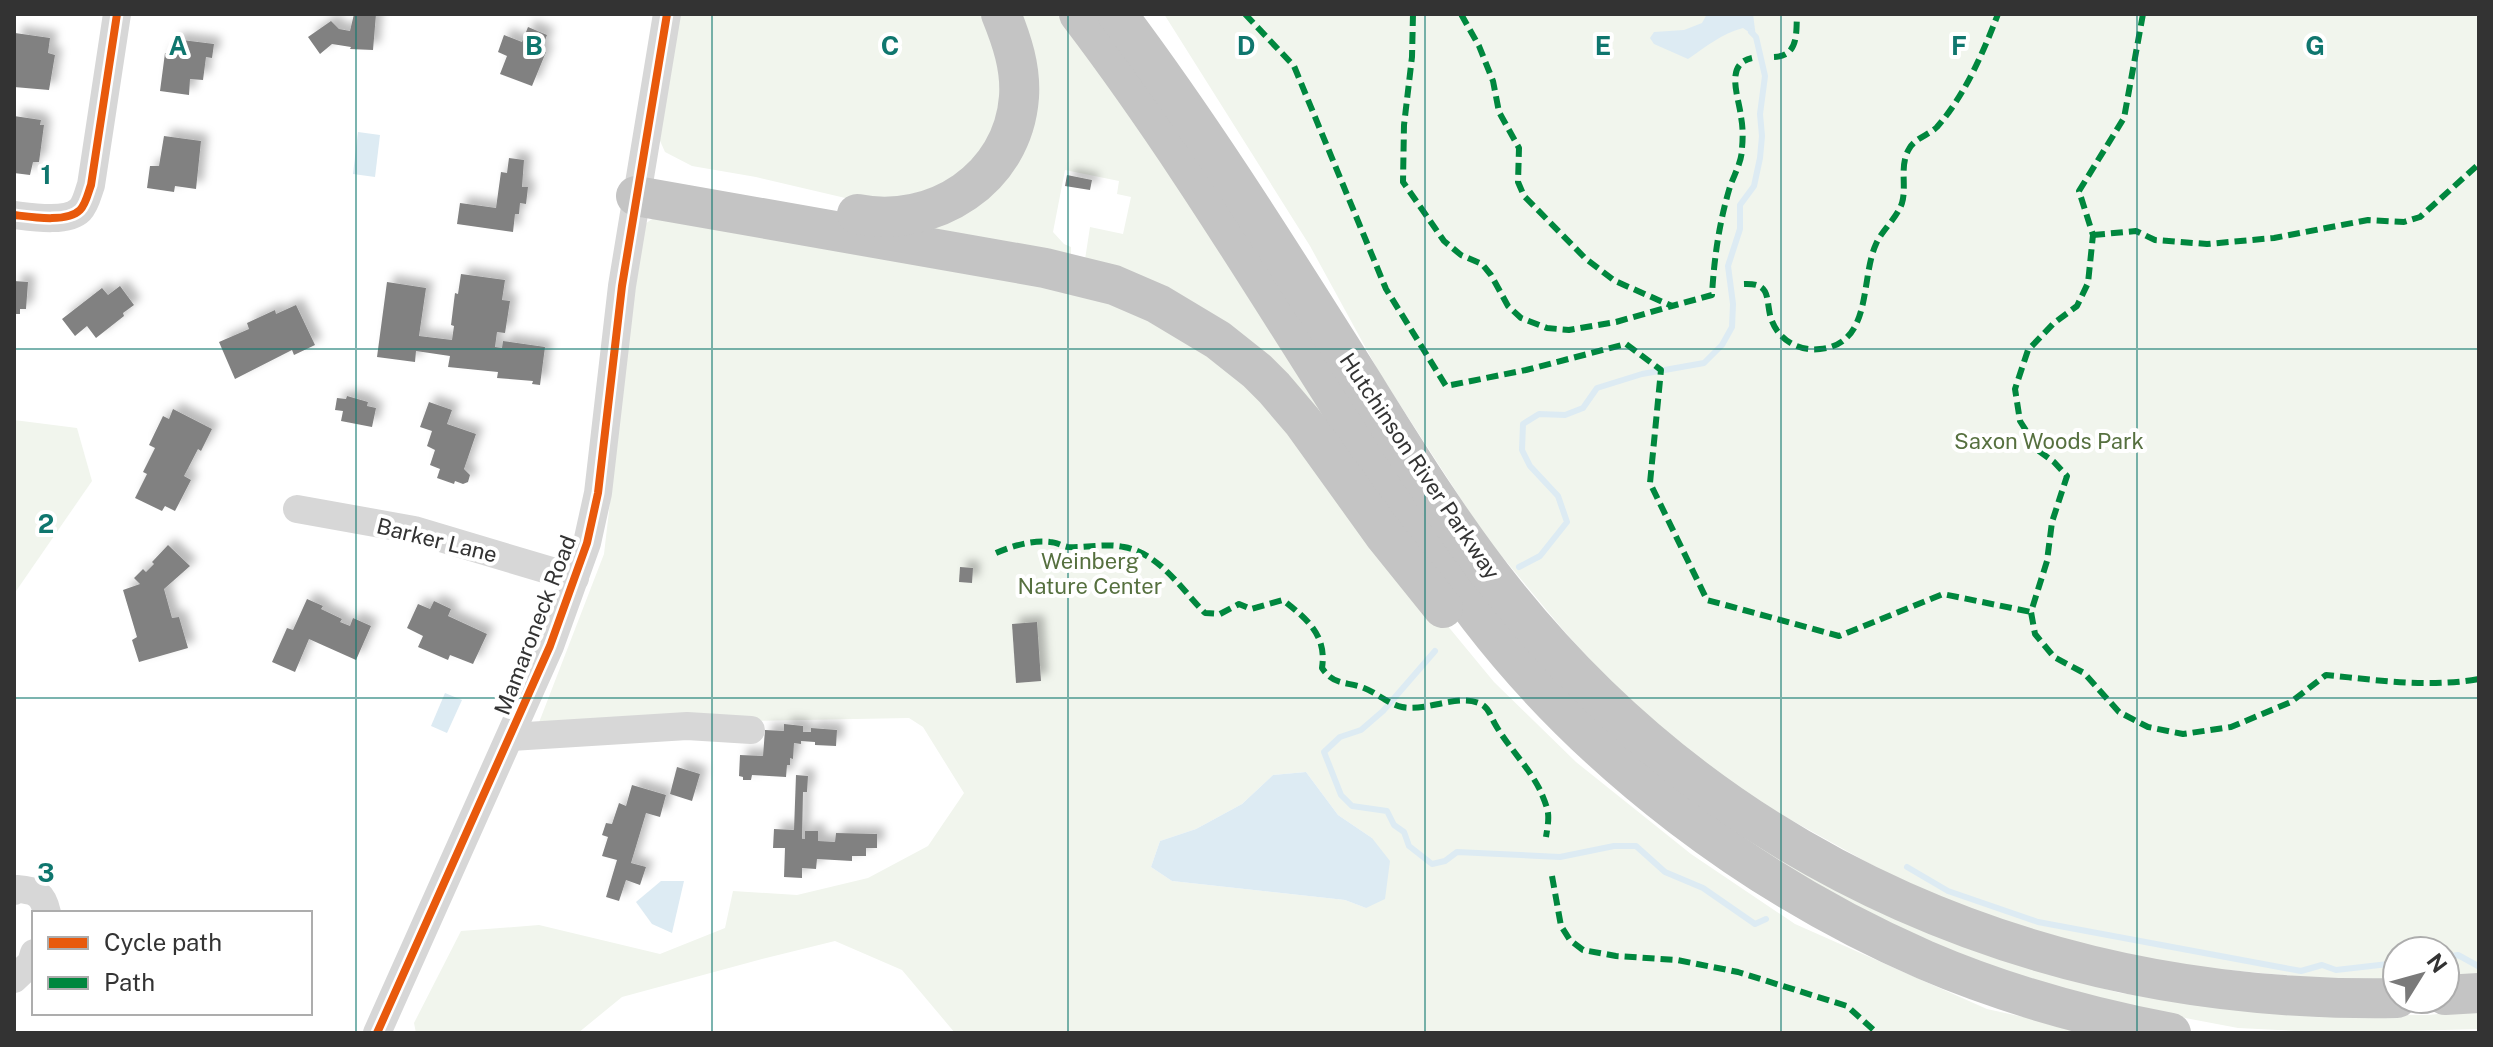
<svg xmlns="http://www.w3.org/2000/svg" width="2493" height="1047" font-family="'Public Sans',sans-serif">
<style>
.green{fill:#f1f5ed;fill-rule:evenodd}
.water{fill:#ddebf3}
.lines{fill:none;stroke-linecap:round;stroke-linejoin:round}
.stream{stroke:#ddebf3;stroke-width:6}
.building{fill:#818181;filter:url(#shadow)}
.minor{stroke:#d7d7d7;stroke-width:28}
.highway{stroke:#c4c4c4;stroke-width:40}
.quiet{stroke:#00873e;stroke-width:6;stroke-dasharray:12 6;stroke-linecap:butt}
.cycleway-casing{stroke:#fff;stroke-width:13}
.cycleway{stroke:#e8590c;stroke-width:8}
.grid{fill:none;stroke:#0f766e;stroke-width:2;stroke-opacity:0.55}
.labels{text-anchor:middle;stroke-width:8;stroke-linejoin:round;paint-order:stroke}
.park-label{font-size:22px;fill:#56703f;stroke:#fff}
.street-label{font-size:22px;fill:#333;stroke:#fff}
.grid-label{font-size:26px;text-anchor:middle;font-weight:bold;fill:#0f766e;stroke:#fff;stroke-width:8;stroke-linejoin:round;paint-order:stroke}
</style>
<defs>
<filter id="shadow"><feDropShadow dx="7" dy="-7" stdDeviation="4" flood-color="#0004"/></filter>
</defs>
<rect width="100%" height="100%" fill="#fff"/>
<!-- green -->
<g class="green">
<polygon points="678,14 987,14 1012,89 998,143 963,181 871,204 756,177 692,166 665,152 657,134"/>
<polygon points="1012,14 1057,14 1122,99 1377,499 1312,420 1084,266 1090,227 1123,234 1131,197 1117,194 1119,181 1065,170 1053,232 1064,244 1071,247 1071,264 910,236 1001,173"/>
<polygon points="1164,14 2479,14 2479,974 2445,978 2445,951 2397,951 2397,983 2293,976 2155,963 2014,928 1901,881 1746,795 1633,707 1564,631 1485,536 1380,374 1310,246"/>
<path d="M658,215L1118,299L1233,366L1494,682L1576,762L1691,854L1795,924L1987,1009L2096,1033H955L902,970L835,941L762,959L622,997L578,1033H416L414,1023L461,931L539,925L660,954L725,928L733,891L797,895L868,878L928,846L964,793L923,727L909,718L538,725L604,554L642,226ZM1306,772L1338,815L1372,838L1366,908L1345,900L1172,881L1151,867L1160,841L1196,829L1242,804L1273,775Z"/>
<polygon points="14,420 77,428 92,481 14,594"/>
<polygon points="1619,744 1789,860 1871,908 1958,942 2042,971 2120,993 2211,1005 2324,1015 2429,1015 2479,1009 2479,1029 2335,1033 2238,1028 2106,1003 1963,958 1850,908 1747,844"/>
</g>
<!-- water -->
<g class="water">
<path d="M1707,14H1753L1756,37L1743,28C1721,34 1707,46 1688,59L1654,44L1650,38L1654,32L1684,30L1702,23Z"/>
<polygon points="358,132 380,135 375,177 353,174"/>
<polygon points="445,693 462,700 447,733 431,726"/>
<polygon points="1306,772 1338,815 1372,838 1390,861 1385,899 1366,908 1345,900 1172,881 1151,867 1160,841 1196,829 1242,804 1273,775"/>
<polygon points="661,881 684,881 672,933 652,924 636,902"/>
</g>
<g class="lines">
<!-- stream -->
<g class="stream">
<polyline points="1519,567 1540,556 1567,522 1558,496 1530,466 1522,450 1523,424 1539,414 1565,415 1583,408 1597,388 1642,374 1704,363 1722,345 1732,327 1733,304 1728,266 1740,229 1740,205 1754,186 1760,158 1762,136 1760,114 1765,76 1756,37 1751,32"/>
<polyline points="1435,651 1383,711 1361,730 1340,737 1324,752 1341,795 1352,806 1387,811 1394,825 1404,832 1409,846 1432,864 1445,861 1457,852 1560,857 1614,846 1636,846 1665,872 1703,888 1755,924 1766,919"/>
<polyline points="1907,867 1948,891 2038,922 2301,971 2322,965 2336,970 2397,963"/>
<polyline points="2445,957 2458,955 2478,966"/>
</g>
</g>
<!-- building -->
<g class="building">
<polygon points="354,14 376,14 373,50 350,49 351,47 332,44 320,54 308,37 331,21 339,29 350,31"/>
<polygon points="528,27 547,35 541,50 546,52 532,86 500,74 507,56 498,52 504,35 522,42"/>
<polygon points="15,33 50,38 48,53 55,55 49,90 14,87"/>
<polygon points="174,39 214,44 212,58 206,57 203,80 190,79 189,95 160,91 165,53 172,54"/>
<polygon points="14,116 41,120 40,125 44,125 39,162 33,162 30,175 14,173"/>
<polygon points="164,136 201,141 196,189 175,186 174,192 147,188 150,166 159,166"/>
<polygon points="509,158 524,160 522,187 528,187 526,204 520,203 519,214 515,214 513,232 457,224 460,203 496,208 501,172 507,173"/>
<polygon points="1067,175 1092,180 1090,190 1065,186"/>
<polygon points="461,274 505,280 502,300 510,301 505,333 497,332 495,347 502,348 503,341 545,347 540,385 532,384 533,381 497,378 498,372 448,367 450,356 416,351 415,362 377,357 387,282 426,288 419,336 452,340 454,326 451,325 455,293 458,294"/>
<polygon points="14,281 28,282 26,309 20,309 20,314 14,314"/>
<polygon points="120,286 134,305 123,313 124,316 96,338 87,326 75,336 62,319 102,288 108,295"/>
<polygon points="296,305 315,345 294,355 292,350 235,379 219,342 249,329 247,323 275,310 276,314"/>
<polygon points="347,396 368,402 367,406 376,408 372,427 341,421 343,411 335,410 337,398 346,399"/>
<polygon points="429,402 452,410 447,424 476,434 464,469 470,475 468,482 463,484 455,481 454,484 437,478 440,469 430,465 435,450 427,446 432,431 420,427"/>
<polygon points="173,409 212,429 201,451 198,449 184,476 191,480 175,511 165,506 162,511 135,498 147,474 143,472 155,448 149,445 163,416 169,419"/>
<polygon points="168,545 190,566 164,589 172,618 179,617 188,648 139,662 132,640 137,637 123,590 140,584 134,578 143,569 146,572 154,564 152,562"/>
<polygon points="960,567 973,568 972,583 959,582"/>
<polygon points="307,599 323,606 321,609 342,619 340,622 350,626 353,618 371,626 356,660 309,639 295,672 272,662 287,628 293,630"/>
<polygon points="434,601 451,609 448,616 487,634 473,664 450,655 448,660 418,647 423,636 407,628 418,604 430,609"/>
<polygon points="1037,622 1041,681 1016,683 1012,624"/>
<polygon points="784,724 803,726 803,732 811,732 811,728 837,730 836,746 815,745 815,742 801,741 801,744 794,743 793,759 790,758 790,765 787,765 786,777 752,775 751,780 743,780 743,777 739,776 740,755 763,756 765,730 784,731"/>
<polygon points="677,767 700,774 692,801 670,794"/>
<polygon points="796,775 808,776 807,792 803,792 802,839 805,839 805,831 818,831 818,841 835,842 836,833 877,834 877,848 866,848 866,856 852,856 852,861 817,859 816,869 802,868 802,878 784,877 785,848 773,848 774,829 794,830"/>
<polygon points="632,785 666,795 660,817 646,813 631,863 646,867 640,885 626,880 619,901 606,897 617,860 602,856 608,837 602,835 606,823 612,824 619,803 626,806"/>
</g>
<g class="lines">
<!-- minor -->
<g class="minor">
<path d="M14,215C31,217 67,223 80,210C86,204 88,193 91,185L117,14"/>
<polyline points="297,509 414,530 575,578"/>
<polyline points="511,737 687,726 751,730"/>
<path d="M14,891L17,889C36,890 43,894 47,913"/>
<polyline points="14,979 31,963 34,953"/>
<polyline points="377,1033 550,646 587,543 598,493 622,286 667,14"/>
</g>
<!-- highway -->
<g class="highway">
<path d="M1079,14C1172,136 1252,267 1334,396C1380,471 1426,547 1479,617C1592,764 1756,887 1925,960C2004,994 2087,1017 2171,1033"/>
<path d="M1117,14C1198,122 1270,236 1342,350C1394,432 1444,517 1505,593C1726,869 2047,1004 2397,998"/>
<polyline points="636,196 1045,268 1114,285 1158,304 1218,340 1257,371 1274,388 1303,422 1385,536 1443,608"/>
<path d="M857,214C934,229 1013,179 1019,97C1021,68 1012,41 1001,14"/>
<polyline points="2445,995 2479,993"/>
</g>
<!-- quiet -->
<g class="quiet">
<polyline points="1245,14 1294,66 1386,289 1446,386 1526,370 1626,344 1661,370 1650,483 1707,600 1839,636 1943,594 2031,612"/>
<polyline points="1413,14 1412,57 1404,125 1403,182 1444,241 1461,255 1482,264 1491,275 1508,306 1521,318 1547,328 1569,330 1616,322 1672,306"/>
<path d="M1461,14L1479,46L1493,81L1499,112L1519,148L1518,182L1524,196L1586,259L1615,281L1672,306L1712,295C1714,259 1719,224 1729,190C1733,176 1742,163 1742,148C1743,138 1743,127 1741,117C1739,97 1724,64 1752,58"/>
<path d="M2143,14L2124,118L2079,191L2093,235L2088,283L2077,306L2054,323L2028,350L2015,389L2020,421L2039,451L2054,462L2067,476L2052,522L2047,561L2031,612L2035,634L2054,657L2084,673L2119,712L2148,727L2183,734L2231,727L2291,702L2326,675C2377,680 2428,688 2479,679"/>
<path d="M1774,57C1799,56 1796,33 1797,14"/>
<polyline points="2093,235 2136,231 2155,240 2207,244 2274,238 2368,220 2404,222 2420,217 2479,164"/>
<path d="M1744,284C1770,283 1766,296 1770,315C1776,339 1798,352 1820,349C1873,344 1860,279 1876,244C1882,230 1897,218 1902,203C1907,186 1899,166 1909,149C1915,138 1929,135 1937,127C1965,95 1983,53 1998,14"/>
<path d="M996,553C1012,546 1032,540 1050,542C1056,542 1062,546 1068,547C1087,548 1105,543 1124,547C1160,554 1181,589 1205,613L1220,614L1239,604L1251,609L1283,600C1307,619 1327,635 1322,668C1334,686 1346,681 1364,688C1377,693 1388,704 1402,707C1427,712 1457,693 1481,704C1489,708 1491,717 1495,724C1508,747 1528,766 1540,790C1543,797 1547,806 1548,813C1549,821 1547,830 1546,837"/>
<polyline points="1552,876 1561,926 1570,940 1583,950 1616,956 1677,960 1738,972 1847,1006 1877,1033"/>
</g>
<!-- cycleway casing -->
<g class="cycleway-casing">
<g id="cycleway">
<path d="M14,215C31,217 67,223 80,210C86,204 88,193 91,185L117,14"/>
<polyline points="377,1033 550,646 587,543 598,493 622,286 667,14"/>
</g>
</g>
<!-- cycleway -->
<use href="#cycleway" class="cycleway"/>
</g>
<!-- grid -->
<path class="grid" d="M356,14V1033M712,14V1033M1068,14V1033M1425,14V1033M1781,14V1033M2137,14V1033M14,349H2479M14,698H2479"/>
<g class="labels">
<!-- park labels -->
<g class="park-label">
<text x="2049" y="449">Saxon Woods Park</text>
<text x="1090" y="569">Weinberg<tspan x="1090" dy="25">Nature Center</tspan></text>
</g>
<!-- street labels -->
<g class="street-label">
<text transform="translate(1420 466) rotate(56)" y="8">Hutchinson River Parkway</text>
<text transform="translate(437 540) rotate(14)" y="8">Barker Lane</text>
<text transform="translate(535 625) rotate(-69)" y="8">Mamaroneck Road</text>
</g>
</g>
<g class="grid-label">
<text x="178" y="55">A</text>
<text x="534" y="55">B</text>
<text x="890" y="55">C</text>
<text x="1246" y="55">D</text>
<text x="1603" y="55">E</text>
<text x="1959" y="55">F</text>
<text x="2315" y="55">G</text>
<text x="46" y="184">1</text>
<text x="46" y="533">2</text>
<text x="46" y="882">3</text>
</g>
<!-- border -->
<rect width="2493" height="1047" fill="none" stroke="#333333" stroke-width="32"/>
<!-- legend -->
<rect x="32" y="911" width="280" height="104" fill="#ffffff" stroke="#adadad" stroke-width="2"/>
<rect x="48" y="937" width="40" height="12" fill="#e8590c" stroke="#adadad" stroke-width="2"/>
<text x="104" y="951" font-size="24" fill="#333333">Cycle path</text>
<rect x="48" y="977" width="40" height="12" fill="#00873e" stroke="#adadad" stroke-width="2"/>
<text x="104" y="991" font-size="24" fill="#333333">Path</text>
<!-- north arrow -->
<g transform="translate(2421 975) rotate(53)"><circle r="38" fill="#ffffff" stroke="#adadad" stroke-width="2"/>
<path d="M0-6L14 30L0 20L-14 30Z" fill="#7a7a7a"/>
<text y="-12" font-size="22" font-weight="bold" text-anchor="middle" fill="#333333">N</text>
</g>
</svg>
